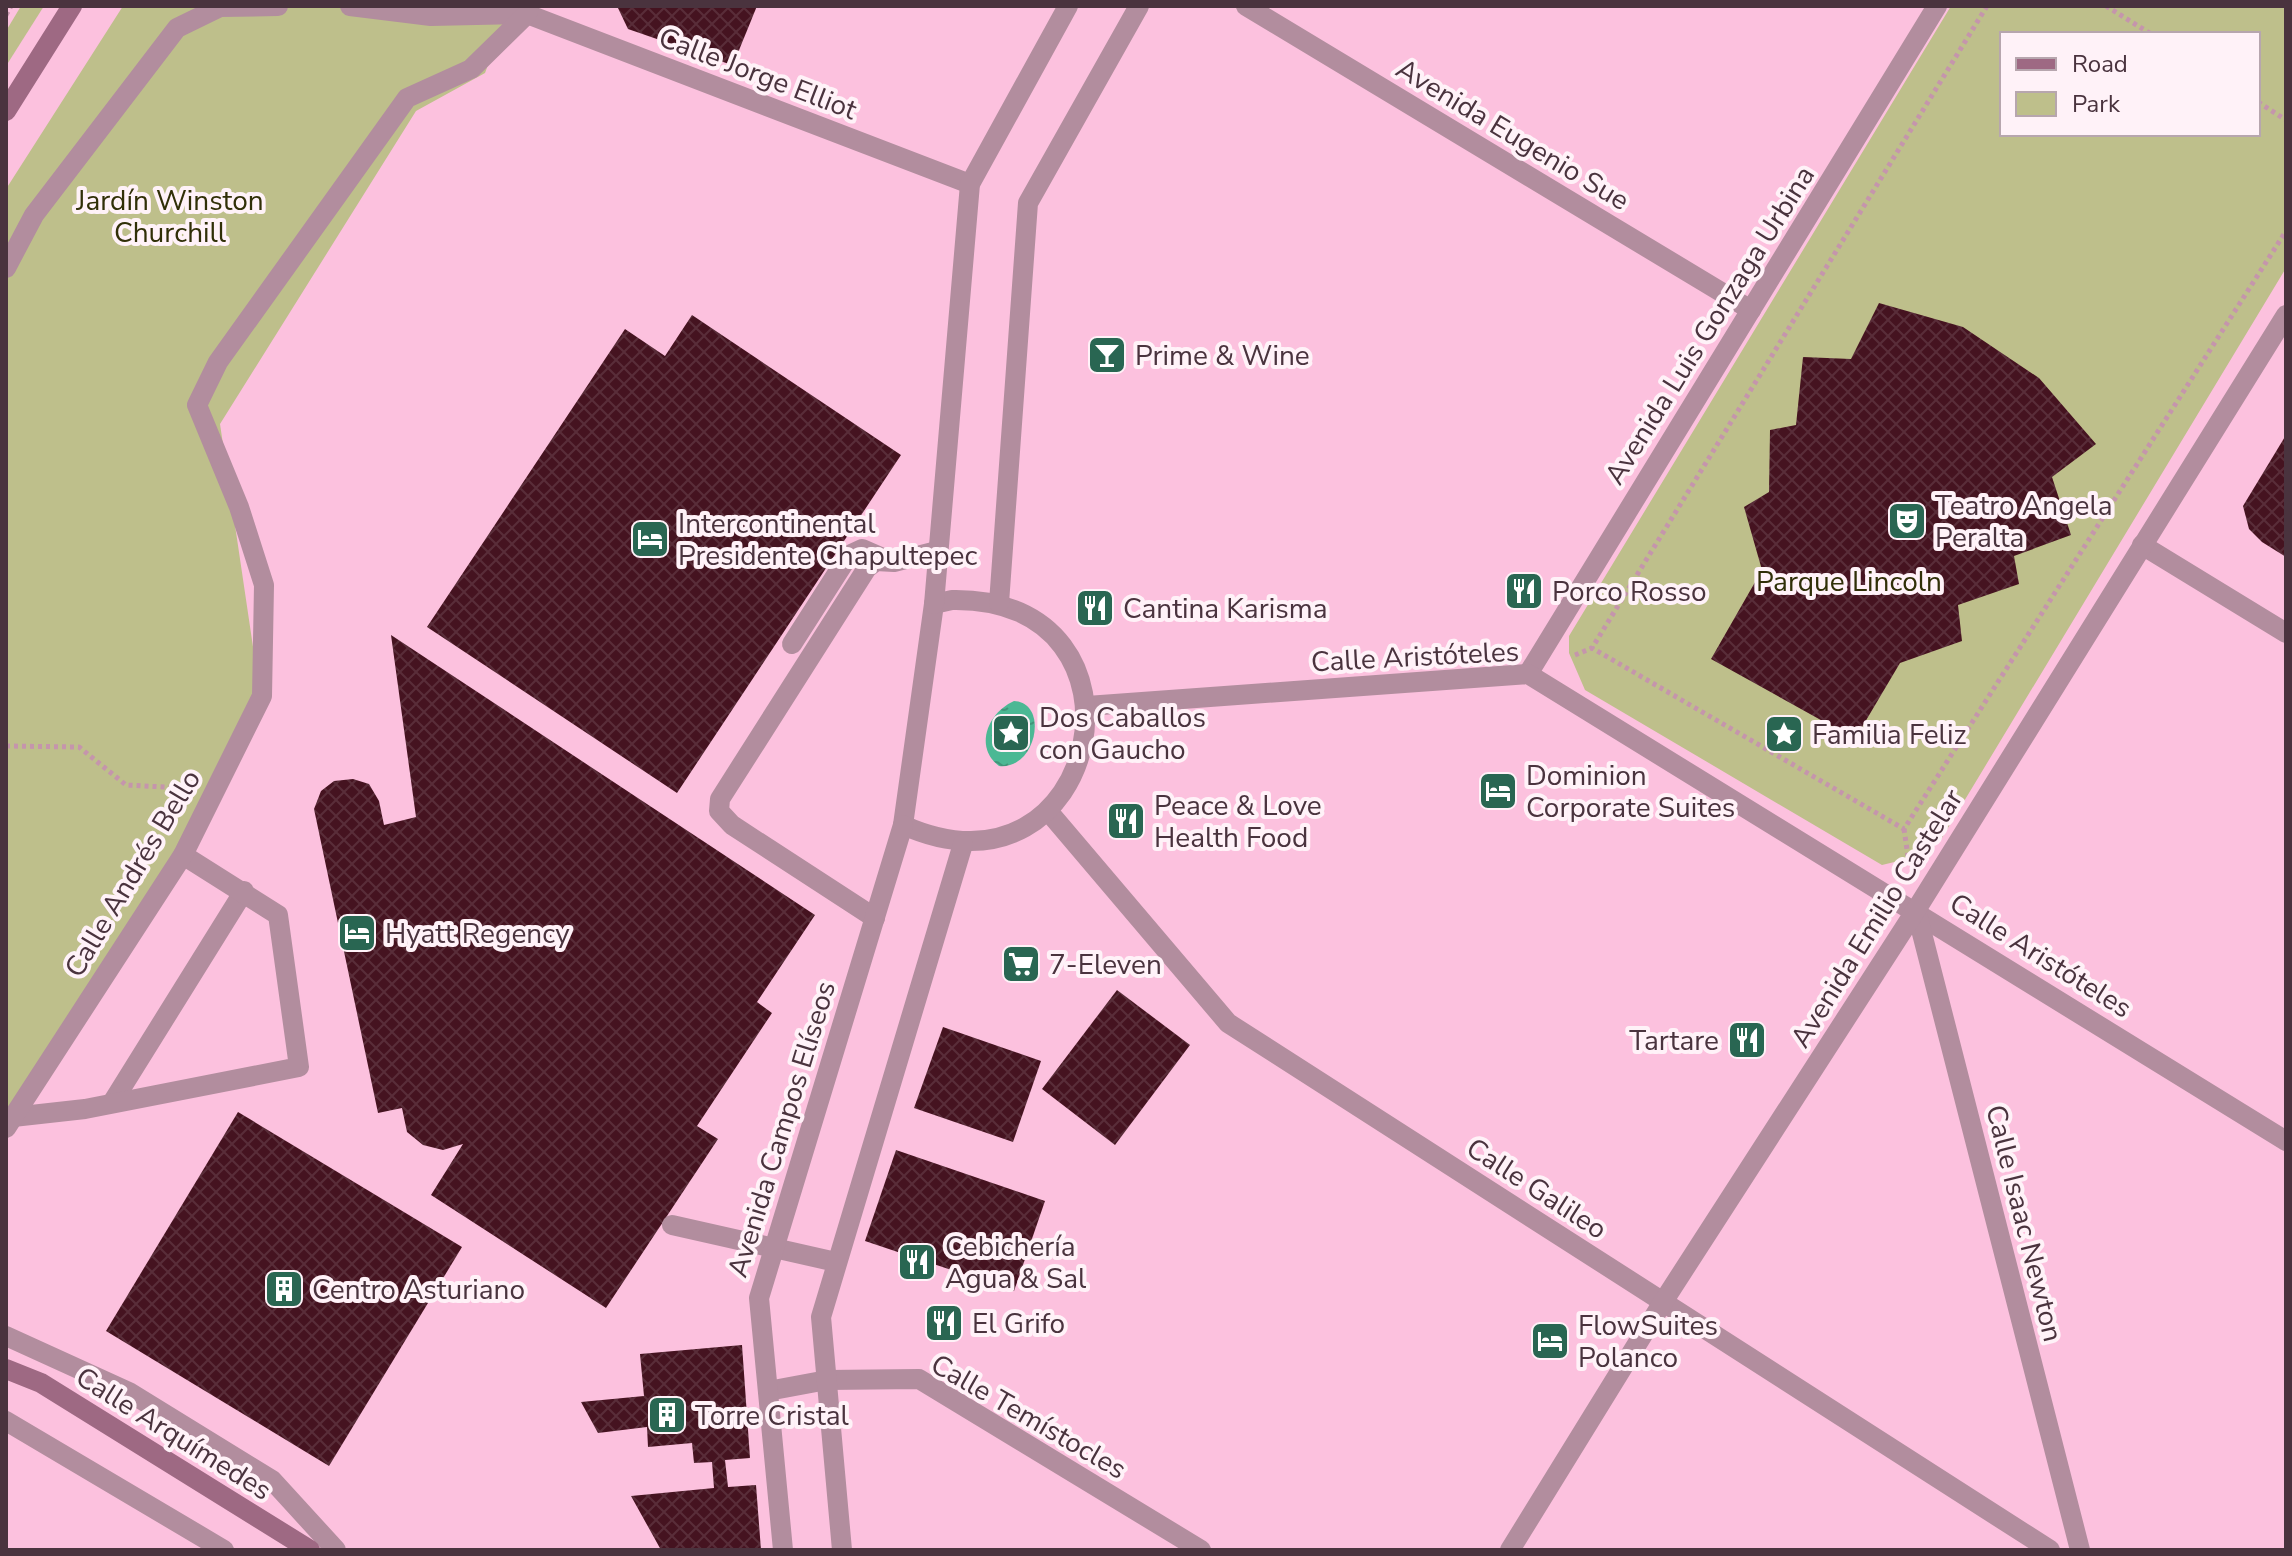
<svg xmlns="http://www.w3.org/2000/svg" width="2292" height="1556" font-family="'Nunito Sans',sans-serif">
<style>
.green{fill:#bebf8b;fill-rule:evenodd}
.water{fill:url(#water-ripples)}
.building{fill:url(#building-cross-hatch)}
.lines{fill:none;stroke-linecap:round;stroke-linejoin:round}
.path{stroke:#c595ac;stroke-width:5;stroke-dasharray:4 4;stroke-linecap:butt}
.service{stroke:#b28d9e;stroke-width:20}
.pedestrian{stroke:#b28d9e;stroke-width:20}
.minor{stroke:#b28d9e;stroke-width:20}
.tertiary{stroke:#b28d9e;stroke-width:20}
.secondary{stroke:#9e6983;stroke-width:20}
.labels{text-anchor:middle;stroke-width:8;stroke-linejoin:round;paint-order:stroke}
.street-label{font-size:28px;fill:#4a333e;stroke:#fff2f8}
.park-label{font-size:28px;fill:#302f07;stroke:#fff2f8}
.poi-label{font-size:28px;fill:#4a333e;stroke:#fff2f8;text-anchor:start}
</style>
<defs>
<pattern id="water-ripples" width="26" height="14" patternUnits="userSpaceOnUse" patternTransform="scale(2)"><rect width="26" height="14" fill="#4bb894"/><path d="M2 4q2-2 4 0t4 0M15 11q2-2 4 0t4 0" fill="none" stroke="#40967a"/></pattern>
<pattern id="building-cross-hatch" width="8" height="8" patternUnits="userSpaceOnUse" patternTransform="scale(2)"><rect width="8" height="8" fill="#451320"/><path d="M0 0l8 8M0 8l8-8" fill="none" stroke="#592d39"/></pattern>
</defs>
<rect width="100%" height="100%" fill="#fcc1de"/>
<!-- green -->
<g class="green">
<polygon points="21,6 44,6 6,66 6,31"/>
<polygon points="123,6 510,6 485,73 416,111 220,424 260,694 209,798 6,1121 6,189"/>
<path d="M1951,6H2286V268L1940,841L1923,855L1882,865L1585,690L1569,653V636ZM2002,34H2258V134H2002Z"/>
</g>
<!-- water -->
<path class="water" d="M1014,701C1049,702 1037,770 999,766C973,746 989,712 1014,701Z"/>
<!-- building -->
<g class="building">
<polygon points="617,6 757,6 735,60 729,64 628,29"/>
<polygon points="1879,303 1963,327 2039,378 2096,444 2052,477 2071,535 2014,556 2019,584 1958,605 1962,641 1900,663 1855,739 1711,659 1762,570 1744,507 1769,492 1770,430 1796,425 1803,357 1851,359"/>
<polygon points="692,315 901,455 677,793 427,627 625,329 665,356"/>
<polygon points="2286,435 2286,557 2262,542 2249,529 2243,506"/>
<polygon points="391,635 815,915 757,1002 772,1013 697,1126 718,1139 606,1308 431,1195 463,1144 443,1150 423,1145 407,1132 402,1108 378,1113 314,809 321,791 334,781 353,779 369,784 379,801 384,825 416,817"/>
<polygon points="1117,990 1190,1045 1115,1145 1042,1089"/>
<polygon points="943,1027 1041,1061 1013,1142 914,1108"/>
<polygon points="238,1112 462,1247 329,1466 106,1331"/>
<polygon points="896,1150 1045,1201 1014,1291 865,1241"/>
<polygon points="742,1345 750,1458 725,1460 728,1487 756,1485 761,1550 661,1550 631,1496 714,1488 712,1462 694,1463 692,1443 648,1447 647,1427 598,1433 581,1402 644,1396 640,1354"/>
</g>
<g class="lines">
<!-- path -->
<g class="path">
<polyline points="1987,6 1592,648 1904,829 2286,231"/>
<polyline points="2106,6 2151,34"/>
<polyline points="6,15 11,6"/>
<polyline points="2258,102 2286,120"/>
<polyline points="1575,655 1592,648"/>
<polyline points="6,746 79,747 126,785 183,788"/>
<polyline points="1904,829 1909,863"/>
</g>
<!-- service -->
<g class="service">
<polyline points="792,644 849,555 862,549 885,559"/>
<polyline points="875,918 732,825 719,811 720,799 867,568 876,561 894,562 937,551"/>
<polyline points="112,1103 244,891"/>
<polyline points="13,1117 85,1109 299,1067 278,915 183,855"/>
<polyline points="672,1225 836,1262"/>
</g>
<!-- pedestrian -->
<g class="pedestrian">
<polyline points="350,6 431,16 527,14"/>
<polyline points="6,268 34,215 177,28 220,7 278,6"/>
</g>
<!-- minor -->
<g class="minor">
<polyline points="1246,6 1751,310"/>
<polyline points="527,14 970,184"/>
<polyline points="2142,545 2286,633"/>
<polyline points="1528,674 1937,6"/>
<polyline points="1087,706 1528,674 2286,1141"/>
<polyline points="1048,811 1228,1023 2050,1550"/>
<polyline points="1916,910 2080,1550"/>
<polyline points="6,1128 183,855 262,696 264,585 239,507 197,405 218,362 407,98 471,69 527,14 529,6"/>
<polyline points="768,1391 827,1380 919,1379 1201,1550"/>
<polyline points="1510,1550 1663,1302 1916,910 2286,315"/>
</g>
<!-- tertiary -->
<g class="tertiary">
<path d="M952,600C1166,596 1102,915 903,825L934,604Z"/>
<polyline points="999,603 1028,203 1139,6"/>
<polyline points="934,604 970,184 1068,6"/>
<polyline points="6,1336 129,1392 272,1480 336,1550"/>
<polyline points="6,1421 224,1550"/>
<polyline points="783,1550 759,1298 903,825"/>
<polyline points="842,1550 821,1317 963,844"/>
</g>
<!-- secondary -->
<g class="secondary">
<polyline points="6,111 72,6"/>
<polyline points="6,1369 41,1383 310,1550"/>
</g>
</g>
<!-- icons -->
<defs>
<g id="bar-square" transform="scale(2)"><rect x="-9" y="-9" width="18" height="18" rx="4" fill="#296652" stroke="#fff2f8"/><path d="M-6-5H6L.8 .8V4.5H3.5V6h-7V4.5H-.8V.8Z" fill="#fff"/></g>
<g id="theatre-square" transform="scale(2)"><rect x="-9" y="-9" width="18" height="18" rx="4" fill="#296652" stroke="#fff2f8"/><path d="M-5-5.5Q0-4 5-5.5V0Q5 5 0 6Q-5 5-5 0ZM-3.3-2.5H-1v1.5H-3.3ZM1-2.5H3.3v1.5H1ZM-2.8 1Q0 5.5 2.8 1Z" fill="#fff"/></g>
<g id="hotel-square" transform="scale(2)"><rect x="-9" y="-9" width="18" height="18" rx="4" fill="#296652" stroke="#fff2f8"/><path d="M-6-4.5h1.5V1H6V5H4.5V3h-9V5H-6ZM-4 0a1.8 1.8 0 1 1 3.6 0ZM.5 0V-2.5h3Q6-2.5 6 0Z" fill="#fff"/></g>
<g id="restaurant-square" transform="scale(2)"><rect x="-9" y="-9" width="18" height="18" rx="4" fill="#296652" stroke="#fff2f8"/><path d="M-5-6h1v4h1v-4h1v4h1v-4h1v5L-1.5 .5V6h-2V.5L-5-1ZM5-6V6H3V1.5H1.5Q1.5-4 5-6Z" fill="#fff"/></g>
<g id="sight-square" transform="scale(2)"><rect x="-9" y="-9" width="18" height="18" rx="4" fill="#296652" stroke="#fff2f8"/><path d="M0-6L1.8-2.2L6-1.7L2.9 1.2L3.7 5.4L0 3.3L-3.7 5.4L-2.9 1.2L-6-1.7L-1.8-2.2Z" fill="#fff"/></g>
<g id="supermarket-square" transform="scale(2)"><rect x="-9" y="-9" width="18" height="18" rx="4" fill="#296652" stroke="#fff2f8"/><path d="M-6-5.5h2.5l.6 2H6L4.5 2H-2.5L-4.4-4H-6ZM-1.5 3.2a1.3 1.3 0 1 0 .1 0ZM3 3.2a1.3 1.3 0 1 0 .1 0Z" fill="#fff"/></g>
<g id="building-square" transform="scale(2)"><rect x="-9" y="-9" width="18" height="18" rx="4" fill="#296652" stroke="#fff2f8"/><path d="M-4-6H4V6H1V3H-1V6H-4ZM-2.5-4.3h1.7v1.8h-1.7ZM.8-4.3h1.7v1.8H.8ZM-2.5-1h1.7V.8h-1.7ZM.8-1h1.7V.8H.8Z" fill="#fff"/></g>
</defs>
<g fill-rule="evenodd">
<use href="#bar-square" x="1107" y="355"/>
<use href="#theatre-square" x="1907" y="521"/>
<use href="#hotel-square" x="650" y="539"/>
<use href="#restaurant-square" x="1524" y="591"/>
<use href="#restaurant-square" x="1095" y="608"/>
<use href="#sight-square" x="1011" y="733"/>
<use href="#sight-square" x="1784" y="734"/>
<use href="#hotel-square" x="1498" y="791"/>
<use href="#restaurant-square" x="1126" y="821"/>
<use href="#hotel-square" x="357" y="933"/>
<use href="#supermarket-square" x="1021" y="964"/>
<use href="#restaurant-square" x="1747" y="1040"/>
<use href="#restaurant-square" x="917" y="1262"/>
<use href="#building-square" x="284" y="1289"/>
<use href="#restaurant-square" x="944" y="1323"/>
<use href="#hotel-square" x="1550" y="1341"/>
<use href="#building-square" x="667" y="1415"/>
</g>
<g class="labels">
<!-- street labels -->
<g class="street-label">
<text transform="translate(758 73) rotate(21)" y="10">Calle Jorge Elliot</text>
<text transform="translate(1513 134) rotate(31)" y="10">Avenida Eugenio Sue</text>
<text transform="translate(1709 325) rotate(-58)" y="10">Avenida Luis Gonzaga Urbina</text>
<text transform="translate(1415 656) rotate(-3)" y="10">Calle Aristóteles</text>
<text transform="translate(132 873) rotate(-59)" y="10">Calle Andrés Bello</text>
<text transform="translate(1876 918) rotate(-58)" y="10">Avenida Emilio Castelar</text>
<text transform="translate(2041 955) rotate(32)" y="10">Calle Aristóteles</text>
<text transform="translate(781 1129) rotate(-73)" y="10">Avenida Campos Elíseos</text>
<text transform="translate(1537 1188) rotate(33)" y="10">Calle Galileo</text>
<text transform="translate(2025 1223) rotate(76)" y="10">Calle Isaac Newton</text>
<text transform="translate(1029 1416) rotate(30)" y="10">Calle Temístocles</text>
<text transform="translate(174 1433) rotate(32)" y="10">Calle Arquímedes</text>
</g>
<!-- park labels -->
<g class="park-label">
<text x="170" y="210">Jardín Winston<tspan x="170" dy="32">Churchill</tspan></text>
<text x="1849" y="591">Parque Lincoln</text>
</g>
<!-- poi labels -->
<g class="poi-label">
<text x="1135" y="365">Prime &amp; Wine</text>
<text x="1935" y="515">Teatro Angela<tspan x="1935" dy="32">Peralta</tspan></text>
<text x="678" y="533">Intercontinental<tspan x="678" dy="32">Presidente Chapultepec</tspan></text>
<text x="1552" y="601">Porco Rosso</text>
<text x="1123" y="618">Cantina Karisma</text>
<text x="1039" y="727">Dos Caballos<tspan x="1039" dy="32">con Gaucho</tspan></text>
<text x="1812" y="744">Familia Feliz</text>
<text x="1526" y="785">Dominion<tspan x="1526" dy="32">Corporate Suites</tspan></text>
<text x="1154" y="815">Peace &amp; Love<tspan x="1154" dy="32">Health Food</tspan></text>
<text x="385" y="943">Hyatt Regency</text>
<text x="1049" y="974">7-Eleven</text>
<text x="1719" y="1050" text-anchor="end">Tartare</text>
<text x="945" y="1256">Cebichería<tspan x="945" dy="32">Agua &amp; Sal</tspan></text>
<text x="312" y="1299">Centro Asturiano</text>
<text x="972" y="1333">El Grifo</text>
<text x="1578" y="1335">FlowSuites<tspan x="1578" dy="32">Polanco</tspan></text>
<text x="695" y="1425">Torre Cristal</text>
</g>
</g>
<!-- border -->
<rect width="2292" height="1556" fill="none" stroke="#4a333e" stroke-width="16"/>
<!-- legend -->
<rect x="2000" y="32" width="260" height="104" fill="#fff2f8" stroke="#b7a6ae" stroke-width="2"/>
<rect x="2016" y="58" width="40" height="12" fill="#9e6983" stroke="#b7a6ae" stroke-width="2"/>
<text x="2072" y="72" font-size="24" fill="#4a333e">Road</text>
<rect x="2016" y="92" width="40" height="24" fill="#bebf8b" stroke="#b7a6ae" stroke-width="2"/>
<text x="2072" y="112" font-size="24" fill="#4a333e">Park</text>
</svg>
